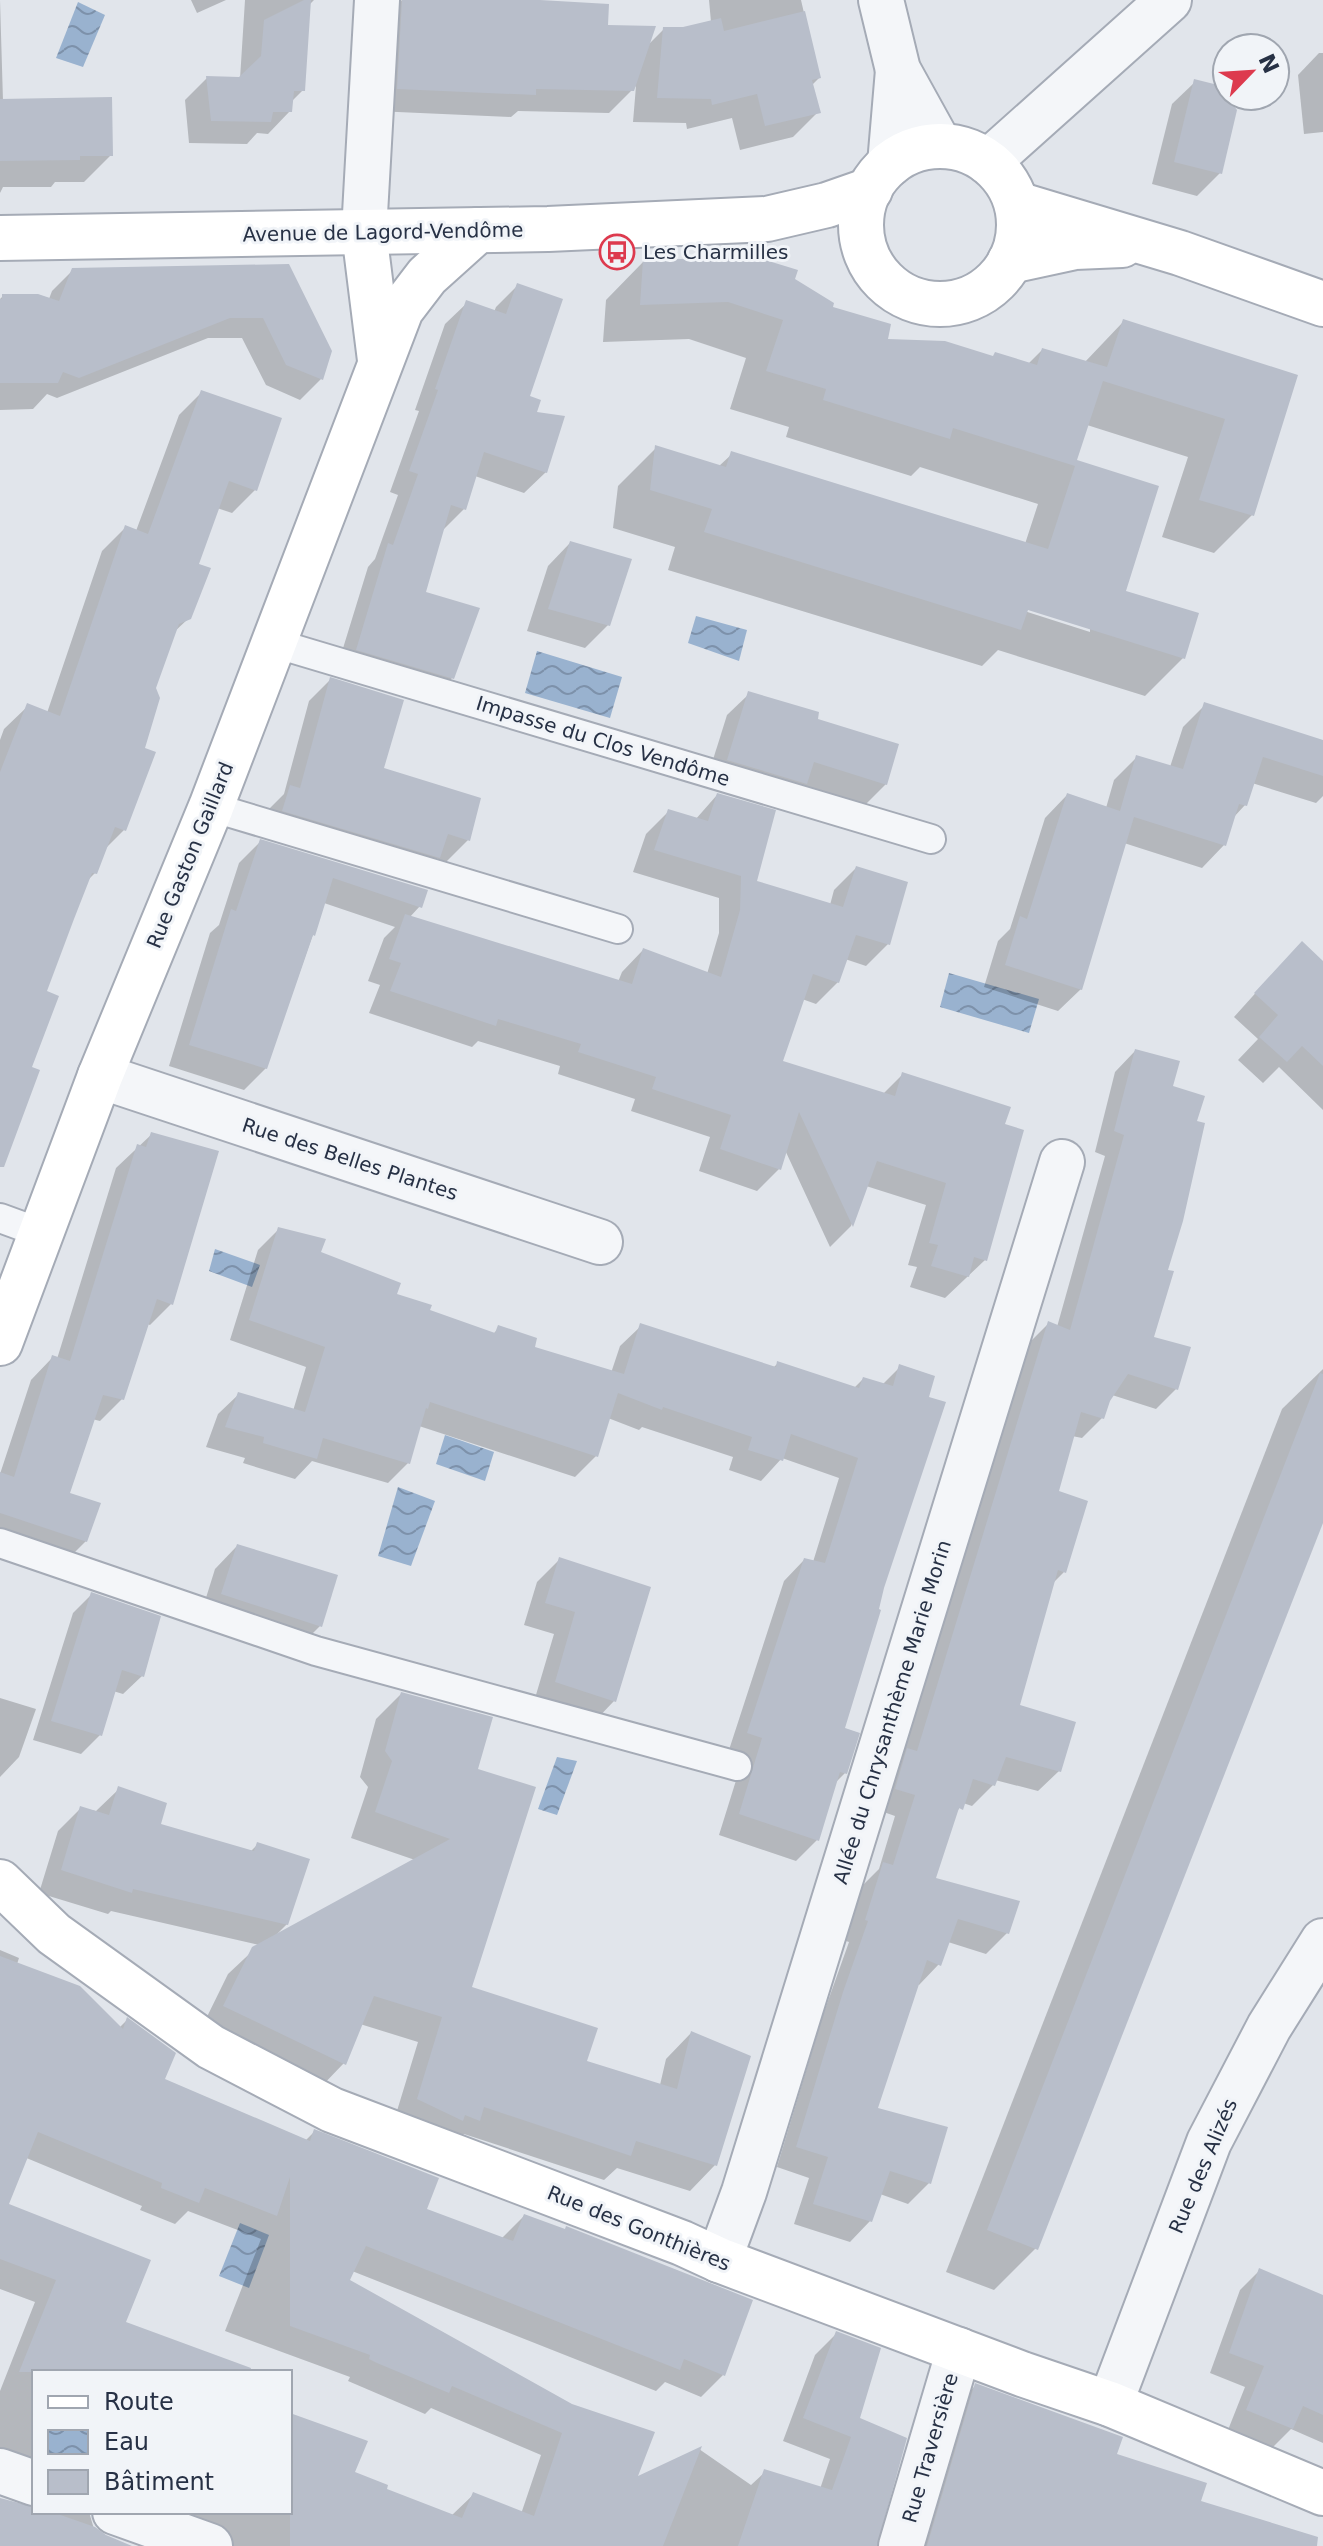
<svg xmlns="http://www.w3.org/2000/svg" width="1323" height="2546" font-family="'DejaVu Sans',sans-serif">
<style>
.water{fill:url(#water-waves)}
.shadow{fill:#0003;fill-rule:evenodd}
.building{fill:#b8beca}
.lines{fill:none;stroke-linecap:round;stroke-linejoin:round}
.lane-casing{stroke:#a5abb6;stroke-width:32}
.street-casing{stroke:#a5abb6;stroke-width:48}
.secondary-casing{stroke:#a5abb6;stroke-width:48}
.lane{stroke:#f4f6f9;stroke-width:28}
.street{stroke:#f4f6f9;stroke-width:44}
.secondary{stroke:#fff;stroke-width:44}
.labels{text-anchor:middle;stroke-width:6;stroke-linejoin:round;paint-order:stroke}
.street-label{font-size:20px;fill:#273145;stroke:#f1f4f8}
.poi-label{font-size:20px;fill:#273145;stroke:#f1f4f8;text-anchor:start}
</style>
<defs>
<pattern id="water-waves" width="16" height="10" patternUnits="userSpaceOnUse" patternTransform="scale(2)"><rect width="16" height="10" fill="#99b2cf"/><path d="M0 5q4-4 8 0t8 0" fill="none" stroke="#7d91aa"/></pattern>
</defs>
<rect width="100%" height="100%" fill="#e1e5eb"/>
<!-- water -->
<g class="water">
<polygon points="78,2 105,15 83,67 56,58"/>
<polygon points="696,616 747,630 739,661 688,643"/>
<polygon points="537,651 622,677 610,718 525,693"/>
<polygon points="949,973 1039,999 1029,1033 940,1007"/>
<polygon points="215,1249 260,1265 252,1287 209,1271"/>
<polygon points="445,1435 494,1452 485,1481 436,1464"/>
<polygon points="398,1487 435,1501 411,1566 378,1556"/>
<polygon points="557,1757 577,1761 557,1815 538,1809"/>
<polygon points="240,2223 269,2235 249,2288 219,2276"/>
</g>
<!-- shadow -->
<g class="shadow">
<polygon points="0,0 3,101 111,155 84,182 55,182 51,187 3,187 0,193"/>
<polygon points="191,0 226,0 197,13"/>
<polygon points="245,0 314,0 308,6 303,90 291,102 290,111 268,134 257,133 247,144 189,143 185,100 207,78 240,79"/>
<polygon points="402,0 538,0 648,45 664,29 683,29 711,22 709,0 801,0 819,78 812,85 818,112 793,137 740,150 732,118 687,129 686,123 633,122 636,86 609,113 518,111 511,117 375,111 380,23"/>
<polygon points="1319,53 1323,53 1323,132 1304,134 1298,75"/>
<polygon points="1195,82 1220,173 1197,196 1152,184 1172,104"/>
<path d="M644,261L793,280L831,308L886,341L1028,364L1042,350L1084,363L1123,322L1295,376L1252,515L1214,553L1162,537L1188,457L1087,425L1075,462L1124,593L1183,658L1145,696L998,650L982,666L668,570L675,547L613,528L618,486L656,448L718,467L732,454L1025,544L1038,504L920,467L911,476L786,437L789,427L730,409L746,358L689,339L603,342L606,300ZM1019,606L1090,627V632L1018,609Z"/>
<polygon points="288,266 321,379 300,400 266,385 242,338 208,338 57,398 47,394 33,409 0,410 0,299 3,296 49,299 52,291 73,270"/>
<polygon points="517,286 527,397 534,413 546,472 524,493 475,476 464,509 443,530 423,594 452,678 431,699 336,671 368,567 375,559 398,495 390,492 419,411 415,410 445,324 467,303 494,312 496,307"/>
<polygon points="202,392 255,490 232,513 217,508 196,565 189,618 173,633 154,688 124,830 104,850 95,873 87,881 44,992 0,1154 0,740 4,729 28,706 47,713 102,551 125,528 136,531 179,415"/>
<polygon points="570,543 608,625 585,648 527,631 548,566"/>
<polygon points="330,680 382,770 468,840 446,862 436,858 416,878 262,832 269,809 284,794 309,701"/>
<polygon points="749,694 816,720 886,784 864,806 706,782 727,715"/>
<polygon points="1205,705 1323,742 1323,796 1316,803 1252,783 1245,805 1233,818 1224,845 1202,868 1124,843 1081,989 1058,1011 984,987 998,941 1010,929 1045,818 1067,795 1106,808 1114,780 1136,758 1170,767 1183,727"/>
<polygon points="717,795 755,882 830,905 834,890 856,868 888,944 866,966 845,959 838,982 816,1004 802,999 780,1062 883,1094 902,1075 1003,1125 985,1260 945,1298 910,1287 917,1267 908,1265 926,1205 866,1186 851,1226 830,1247 785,1150 779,1169 757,1191 699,1171 710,1137 631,1111 635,1099 558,1074 560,1066 478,1041 472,1047 369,1013 380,985 368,981 384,938 395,927 324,903 266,1068 244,1090 169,1066 210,933 219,925 239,863 260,842 420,906 409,918 618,982 622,972 643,950 707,974 719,933 719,898 633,872 646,834 668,812 695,820"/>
<polygon points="1323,964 1323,1110 1279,1067 1263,1083 1238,1060 1258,1039 1234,1017 1280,966"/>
<polygon points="1135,1051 1171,1087 1195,1122 1152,1338 1176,1389 1156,1409 1112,1395 1102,1418 1082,1438 1072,1436 1057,1493 1064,1572 1052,1584 1017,1707 1059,1771 1038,1791 995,1780 993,1785 972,1806 963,1803 955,1814 933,1880 1007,1933 986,1954 948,1942 939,1964 919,1985 917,1984 875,2109 929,2183 908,2204 880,2194 870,2221 850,2242 794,2224 809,2178 777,2167 823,2015 849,1942 846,1941 863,1885 879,1869 895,1816 875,1809 887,1771 902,1756 1028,1344 1048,1324 1057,1327 1105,1156 1095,1152 1115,1072"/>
<polygon points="152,1134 172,1303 150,1325 147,1324 122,1399 100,1421 92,1419 67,1495 86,1541 64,1563 0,1541 0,1474 31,1380 52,1358 57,1359 116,1168"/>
<polygon points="279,1229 318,1253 428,1312 493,1334 499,1328 532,1349 611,1373 620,1346 641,1326 773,1368 778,1363 854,1388 863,1379 882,1385 900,1367 883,1588 843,1730 845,1773 835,1783 817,1840 796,1861 719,1835 743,1758 728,1753 784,1581 804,1560 813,1562 839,1478 782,1458 761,1481 729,1470 733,1457 642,1427 639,1430 608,1418 596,1456 575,1477 419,1426 408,1463 388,1483 312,1461 295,1479 243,1463 245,1458 206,1447 218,1414 239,1394 293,1411 306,1367 230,1340 258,1250"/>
<polygon points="1323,1369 1323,1517 1036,2248 994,2290 946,2272 1282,1409"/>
<polygon points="237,1546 320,1626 297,1649 200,1617 215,1569"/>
<polygon points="560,1559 614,1701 592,1724 533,1705 554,1634 524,1625 537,1582"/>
<polygon points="92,1594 142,1676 123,1694 113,1691 100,1735 81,1754 33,1740 73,1613"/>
<polygon points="401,1694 475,1770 470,1988 584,2063 660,2085 666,2059 691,2033 715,2165 690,2191 617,2168 604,2180 464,2134 453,2145 393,2124 418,2042 360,2024 344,2063 319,2089 200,2031 228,1974 259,1945 111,1911 108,1914 39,1893 58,1831 81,1808 96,1811 119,1789 159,1826 250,1852 257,1845 287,1924 275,1936 415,1860 351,1838 368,1787 360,1777 376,1719"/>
<polygon points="0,1698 36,1709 19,1757 0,1777"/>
<polygon points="0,1950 19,1958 17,1964 119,2028 127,2020 163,2080 305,2141 315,2131 424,2210 501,2239 524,2216 723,2375 701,2397 665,2382 656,2391 352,2271 348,2280 634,2480 699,2449 751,2485 765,2472 820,2489 830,2459 783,2441 815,2355 837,2333 858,2419 875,2546 199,2546 107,2512 290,2512 290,2415 353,2473 384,2490 451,2516 474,2494 521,2514 541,2455 431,2408 425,2414 348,2381 350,2377 225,2331 261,2239 188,2211 175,2224 140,2210 142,2206 0,2147"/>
<polygon points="0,2203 124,2323 237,2372 34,2372 34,2494 0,2474 0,2391 35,2302 0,2289"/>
<polygon points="1260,2270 1323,2297 1323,2443 1291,2429 1272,2448 1228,2430 1245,2387 1210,2373 1240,2290"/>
<polygon points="976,2385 1115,2455 1199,2503 1264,2546 913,2546 954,2407"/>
<polygon points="0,2500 34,2509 34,2512 89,2512 94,2529 106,2537 130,2546 0,2546"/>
</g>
<!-- building -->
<g class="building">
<polygon points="304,0 311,0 305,91 294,91 292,112 273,112 271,122 211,121 206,76 239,77 261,56 264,20"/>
<polygon points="402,0 540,0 609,4 608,25 656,26 634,91 536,89 536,95 397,89"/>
<polygon points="805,11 821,78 812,80 821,113 765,126 757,94 712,105 711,99 657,98 663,27 683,27 721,18 724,31"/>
<polygon points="1194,79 1218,85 1237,110 1222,174 1174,162"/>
<polygon points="112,97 113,156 80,156 80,160 0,161 0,99"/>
<polygon points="755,257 798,270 795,279 834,303 833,307 891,324 888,339 945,341 993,356 995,352 1037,365 1042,348 1107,367 1123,319 1298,375 1254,516 1199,500 1225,419 1103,381 1077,460 1159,486 1126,591 1199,613 1185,659 1028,610 1021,630 704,532 712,509 650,490 655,445 726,467 731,451 1048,549 1075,466 953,428 950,439 823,400 826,389 766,371 783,320 728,302 640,305 643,260"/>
<polygon points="289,264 332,351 323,380 286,365 263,318 230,318 79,378 63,372 58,383 0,383 0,299 2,299 2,294 38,294 59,301 72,268"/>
<polygon points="517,283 563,299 530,396 541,400 537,412 565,416 547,473 484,452 466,510 451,505 426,592 480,608 454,679 356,650 388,543 393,545 418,474 409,471 438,390 435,389 466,300 506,314"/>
<polygon points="201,390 282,418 257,491 229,481 199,564 211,568 191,619 179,624 156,688 160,698 145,748 156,752 126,831 115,827 97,874 92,873 74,919 47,991 59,996 32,1067 40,1070 4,1167 0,1167 0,772 27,703 60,716 125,525 148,534"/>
<polygon points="570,541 632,559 610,626 548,609"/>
<polygon points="330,677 404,700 384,768 481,798 470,841 448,834 440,858 282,811 290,785 300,788"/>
<polygon points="748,691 819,712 818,719 899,744 887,785 814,762 807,784 727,760"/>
<polygon points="1204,702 1323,740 1323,776 1263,757 1247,806 1239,804 1226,846 1134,817 1082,990 1005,965 1020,916 1027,919 1067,793 1120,811 1136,755 1183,769"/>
<polygon points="717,793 776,810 757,881 843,907 856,866 908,882 890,945 856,935 839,983 813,974 783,1061 895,1096 902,1072 1011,1107 1005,1124 1024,1130 987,1261 974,1257 969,1277 931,1266 938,1245 929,1243 946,1183 877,1161 853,1227 799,1112 781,1170 720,1149 731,1115 652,1089 656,1077 578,1052 581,1044 498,1019 496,1026 390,991 401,963 389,959 405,914 632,984 643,948 721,977 740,910 741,876 654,850 668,809 708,821"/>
<polygon points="260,839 428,890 422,908 333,878 315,936 313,935 267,1069 189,1045 231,909 236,911"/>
<polygon points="1302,941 1323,961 1323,1066 1302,1046 1287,1062 1259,1037 1278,1015 1254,993"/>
<polygon points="1135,1049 1180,1061 1173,1086 1205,1096 1197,1121 1205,1123 1183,1221 1168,1270 1174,1271 1154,1337 1191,1347 1178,1390 1128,1374 1110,1401 1104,1419 1081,1412 1059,1491 1088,1501 1066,1573 1058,1570 1020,1705 1076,1722 1061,1772 1006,1757 995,1786 973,1779 963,1810 959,1808 936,1878 1020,1901 1009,1934 958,1919 941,1966 927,1960 878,2108 948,2127 931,2184 890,2171 872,2222 813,2204 828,2157 796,2147 843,1992 868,1921 865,1920 883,1862 893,1865 915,1795 895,1789 907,1748 917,1751 1048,1321 1070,1330 1124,1135 1114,1131"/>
<polygon points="151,1132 219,1151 173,1305 157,1299 124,1400 103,1395 70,1493 101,1503 87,1542 0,1513 0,1472 14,1477 52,1355 70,1361 137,1144 146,1147"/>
<polygon points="278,1227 326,1239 321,1252 401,1283 397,1294 432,1305 430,1310 495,1333 498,1325 537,1338 535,1347 624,1374 640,1323 776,1367 777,1361 859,1388 863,1377 893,1386 899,1364 935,1376 929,1397 946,1402 884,1588 879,1609 881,1610 845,1728 860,1733 847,1774 840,1772 819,1841 739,1814 762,1738 747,1733 804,1558 825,1563 858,1458 791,1434 783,1461 748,1450 752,1437 663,1407 662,1410 618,1393 598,1457 430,1402 428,1409 426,1408 410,1464 323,1438 317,1459 263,1443 264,1437 225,1427 238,1392 305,1412 325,1347 249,1320"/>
<polygon points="1320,1373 1323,1374 1323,1523 1038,2250 987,2230"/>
<polygon points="237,1544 338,1575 322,1627 221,1594"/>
<polygon points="559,1557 651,1587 616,1702 555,1682 575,1612 545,1603"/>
<polygon points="91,1592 161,1616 144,1677 122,1670 102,1736 51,1721"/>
<polygon points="401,1692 493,1717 478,1769 536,1787 472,1987 598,2028 587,2061 677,2089 691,2031 751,2056 717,2166 636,2141 631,2156 484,2107 480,2121 465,2115 463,2121 417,2099 442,2017 374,1996 346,2065 223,2006 252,1947 450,1839 375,1812 392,1761 385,1751"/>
<polygon points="118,1786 167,1803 161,1824 254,1851 257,1842 310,1859 288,1925 133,1889 132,1893 61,1870 80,1806 109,1815"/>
<polygon points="0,1956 80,1986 123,2029 127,2017 176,2053 165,2079 310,2141 314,2129 439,2178 427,2209 513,2241 524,2214 565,2229 566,2226 753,2300 725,2376 684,2359 680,2370 366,2246 350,2280 572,2404 655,2432 638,2476 702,2446 663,2546 290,2546 290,2413 368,2441 355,2472 388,2485 387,2489 462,2518 473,2492 534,2516 562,2433 452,2386 449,2393 377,2363 369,2359 370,2355 290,2326 290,2177 277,2216 205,2188 199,2203 161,2188 162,2183 38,2132 9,2204 151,2260 126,2322 251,2368 250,2372 19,2372 56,2280 0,2259"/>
<polygon points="1259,2268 1323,2295 1323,2415 1303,2406 1293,2429 1246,2410 1264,2366 1229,2353"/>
<polygon points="836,2331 881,2348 860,2418 907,2438 877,2546 738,2546 764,2469 832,2490 851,2437 803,2418"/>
<polygon points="975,2383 1123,2437 1117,2454 1207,2483 1201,2501 1318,2537 1317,2546 927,2546"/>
<polygon points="0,2498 34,2507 34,2512 52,2512 95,2527 106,2535 132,2546 0,2546"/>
</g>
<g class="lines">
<!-- lane casing -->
<g class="lane-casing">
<g id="lane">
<polyline points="274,643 931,839"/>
<polyline points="211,807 618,929"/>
<polyline points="0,1218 41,1233"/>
<polyline points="0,1543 316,1651 737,1766"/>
</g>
</g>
<!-- street casing -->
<g class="street-casing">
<g id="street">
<polyline points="881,0 898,70 940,146"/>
<polyline points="988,162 1169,0"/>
<polyline points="890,164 898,70"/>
<polyline points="364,232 377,0"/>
<polyline points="100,1076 600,1242"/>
<polyline points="719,2260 744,2192 1062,1162"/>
<polyline points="1110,2404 1209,2142 1269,2027 1323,1941"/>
<polyline points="0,2471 34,2483"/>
<polyline points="115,2512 210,2546"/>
<polyline points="901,2546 959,2350"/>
</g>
</g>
<!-- secondary casing -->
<g class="secondary-casing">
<g id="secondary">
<circle cx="940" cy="225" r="79"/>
<polyline points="1017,204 1180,253 1323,304"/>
<polyline points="364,232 380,360"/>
<polyline points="0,238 548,229 767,219 827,205 870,190"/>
<polyline points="1010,261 1075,247 1122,245"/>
<polyline points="0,1343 100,1076 211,807 401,310 427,276 478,230"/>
<polyline points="0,1882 54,1934 211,2047 332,2110 682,2243 719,2260 1022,2374 1110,2404 1323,2493"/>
</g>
</g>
<!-- lane -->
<use href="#lane" class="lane"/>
<!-- street -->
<use href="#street" class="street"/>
<!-- secondary -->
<use href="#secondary" class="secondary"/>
</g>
<!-- icons -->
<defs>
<g id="bus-ring" transform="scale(1.8)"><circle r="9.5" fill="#f1f4f8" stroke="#dd3a4e" stroke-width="1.5"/><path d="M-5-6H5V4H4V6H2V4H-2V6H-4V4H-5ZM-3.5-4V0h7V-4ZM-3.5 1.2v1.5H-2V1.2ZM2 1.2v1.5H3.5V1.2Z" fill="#dd3a4e"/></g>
</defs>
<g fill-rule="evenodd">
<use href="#bus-ring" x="617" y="252"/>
</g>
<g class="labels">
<!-- street labels -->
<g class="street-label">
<text transform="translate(383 232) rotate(-1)" y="7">Avenue de Lagord-Vendôme</text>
<text transform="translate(603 741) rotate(17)" y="7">Impasse du Clos Vendôme</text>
<text transform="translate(190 855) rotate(-68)" y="7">Rue Gaston Gaillard</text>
<text transform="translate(350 1159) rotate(18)" y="7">Rue des Belles Plantes</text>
<text transform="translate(892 1712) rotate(-73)" y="7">Allée du Chrysanthème Marie Morin</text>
<text transform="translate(1203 2166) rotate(-67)" y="7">Rue des Alizés</text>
<text transform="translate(639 2228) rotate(22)" y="7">Rue des Gonthières</text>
<text transform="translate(930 2448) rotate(-74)" y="7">Rue Traversière</text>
</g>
<!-- poi labels -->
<g class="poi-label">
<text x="643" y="259">Les Charmilles</text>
</g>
</g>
<!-- legend -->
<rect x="32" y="2370" width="260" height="144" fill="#f1f4f8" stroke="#a0a6b0" stroke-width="2"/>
<rect x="48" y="2396" width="40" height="12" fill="#ffffff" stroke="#a0a6b0" stroke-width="2"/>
<text x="104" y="2410" font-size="24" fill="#273145">Route</text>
<rect x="48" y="2430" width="40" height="24" fill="url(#water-waves)" stroke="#a0a6b0" stroke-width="2"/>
<text x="104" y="2450" font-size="24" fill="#273145">Eau</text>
<rect x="48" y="2470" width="40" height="24" fill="#b8beca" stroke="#a0a6b0" stroke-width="2"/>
<text x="104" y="2490" font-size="24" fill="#273145">Bâtiment</text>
<!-- north arrow -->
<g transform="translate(1251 72) rotate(65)"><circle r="38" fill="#f1f4f8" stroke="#a0a6b0" stroke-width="2"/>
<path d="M0-6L14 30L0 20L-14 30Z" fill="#dd3a4e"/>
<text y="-12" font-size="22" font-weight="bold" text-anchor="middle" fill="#273145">N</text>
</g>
</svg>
